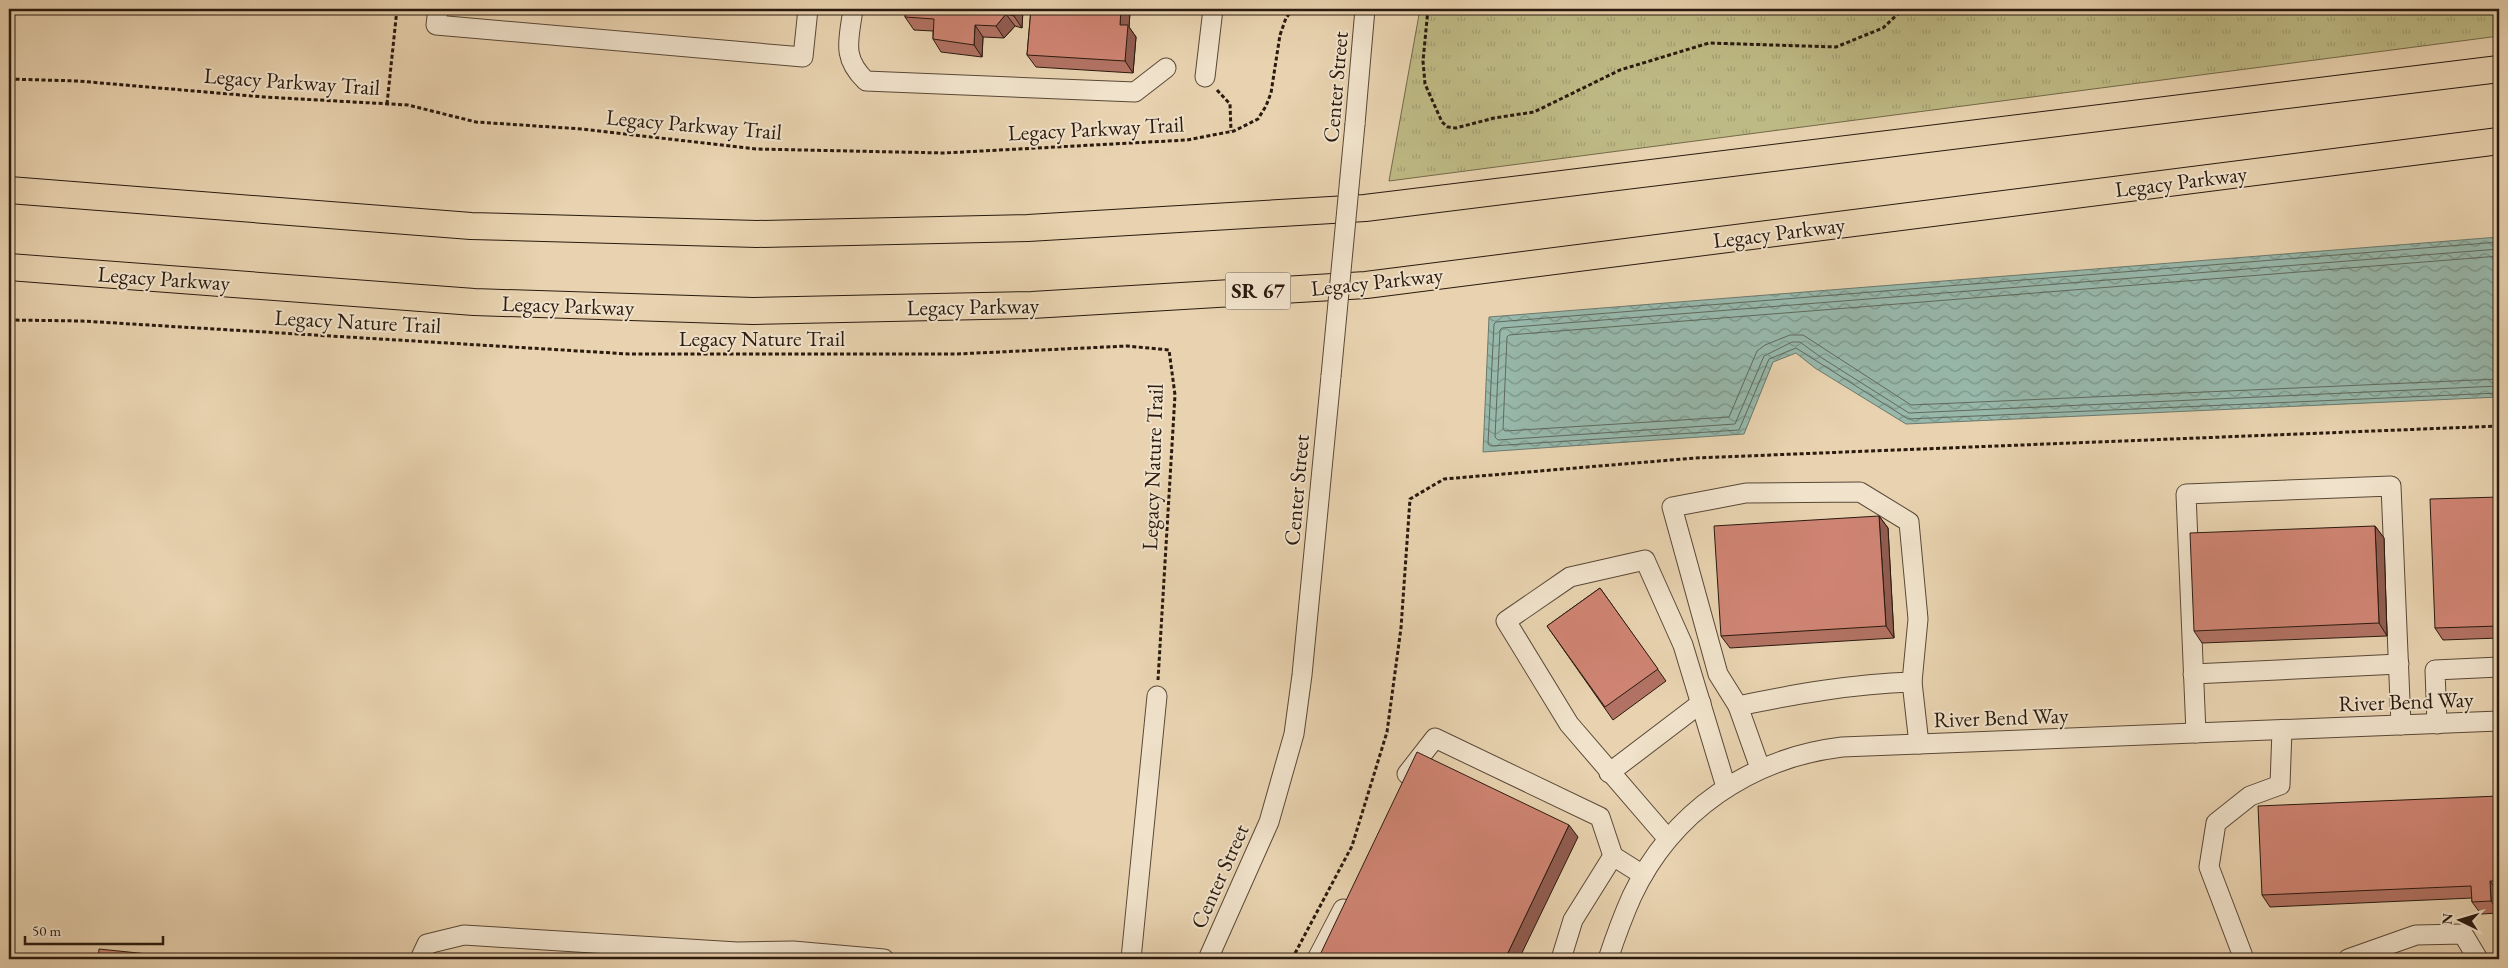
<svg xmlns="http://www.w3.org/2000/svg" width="2508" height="968" font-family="'EB Garamond',serif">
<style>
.grass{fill:url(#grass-tufts);stroke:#746a4a}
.water{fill:url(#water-waves);stroke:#6b796d}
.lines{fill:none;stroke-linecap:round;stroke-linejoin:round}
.shore{stroke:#60695d;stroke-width:1}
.minor-casing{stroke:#5a4837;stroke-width:21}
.highway-casing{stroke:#2a1a0f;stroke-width:28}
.path{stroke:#2a1a0f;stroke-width:3;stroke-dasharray:4 2.5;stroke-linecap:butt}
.minor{stroke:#f0e2cb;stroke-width:19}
.highway{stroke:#e8d2af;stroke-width:26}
.minor-bridge-casing{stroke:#5a4837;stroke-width:21;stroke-linecap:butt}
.minor-bridge{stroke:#f0e2cb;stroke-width:19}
.wall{fill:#b27263;stroke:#2a1a0f}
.shaded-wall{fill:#915c50;stroke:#2a1a0f}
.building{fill:#cf8473;stroke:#2a1a0f}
.labels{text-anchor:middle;stroke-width:4;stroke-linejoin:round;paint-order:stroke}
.shield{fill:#f0e2cb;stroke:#655647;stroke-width:1}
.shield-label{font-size:21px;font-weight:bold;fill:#2a1a0f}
.street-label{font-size:22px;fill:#2a1a0f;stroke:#f0e2cb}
</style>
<defs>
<pattern id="grass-tufts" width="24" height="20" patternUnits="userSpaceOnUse" patternTransform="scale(1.25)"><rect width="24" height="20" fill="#beba85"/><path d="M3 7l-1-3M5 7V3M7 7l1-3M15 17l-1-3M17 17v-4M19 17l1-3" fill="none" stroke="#a39f72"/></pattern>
<pattern id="water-waves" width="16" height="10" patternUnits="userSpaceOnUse" patternTransform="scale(1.25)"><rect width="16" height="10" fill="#97b8ab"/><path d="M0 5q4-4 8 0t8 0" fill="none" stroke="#7b958a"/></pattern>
</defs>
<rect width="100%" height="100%" fill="#e8d2af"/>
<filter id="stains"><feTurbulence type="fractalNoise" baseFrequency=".004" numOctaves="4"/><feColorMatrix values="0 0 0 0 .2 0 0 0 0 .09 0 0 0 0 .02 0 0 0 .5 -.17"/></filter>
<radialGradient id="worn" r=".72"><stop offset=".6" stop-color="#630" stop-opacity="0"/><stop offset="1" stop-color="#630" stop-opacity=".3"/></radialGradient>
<!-- grass -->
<polygon class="grass" points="1420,9 2499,9 2499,36 1389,181"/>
<!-- water -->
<polygon class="water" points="2499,237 2499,397 1906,424 1815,368 1796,353 1773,362 1744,434 1483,452 1489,317"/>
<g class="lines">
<!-- shore -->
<g class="shore">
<polyline points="2499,242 1496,322 1494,324 1488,444 1491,446 1739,430 1769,359 1796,348 1908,419 2499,393"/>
<polyline points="2499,249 1502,328 1500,330 1495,437 1498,440 1735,424 1764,356 1792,342 1800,342 1822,358 1909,413 2499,386"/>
<polyline points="2499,256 1509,335 1507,337 1503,429 1505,431 1729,417 1757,351 1765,345 1790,335 1803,335 1911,405 2499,379"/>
</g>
<!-- minor casing -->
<g class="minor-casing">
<g id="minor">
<polyline points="438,9 436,25 803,57 808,9"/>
<path d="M853,9C849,40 841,57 866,81L1135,92L1166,68"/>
<polyline points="1205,77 1213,9"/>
<polyline points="1355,124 1365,9"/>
<polyline points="2193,674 2399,664"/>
<polyline points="1738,706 1718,674 1672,507 1746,493 1860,492 1909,522 1918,619 1912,682"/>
<polyline points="2437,724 2435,670 2499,667"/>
<polyline points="2196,733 2186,494 2391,486 2401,725"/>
<path d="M1760,768L1738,706C1796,694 1852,684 1912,682L1919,744"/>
<polyline points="1609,773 1701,703"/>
<polyline points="1407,774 1435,738 1600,817 1613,856 1643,875"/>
<polyline points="1668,839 1569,724 1506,621 1570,577 1645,560 1683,645 1726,787"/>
<polyline points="420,959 427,944 464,935 737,952 793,951 884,959"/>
<polyline points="1131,959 1157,696"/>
<polyline points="1208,959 1269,822 1294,734 1302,675 1331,376"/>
<polyline points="1317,959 1343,909"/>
<polyline points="1561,959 1573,920 1613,856"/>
<path d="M1608,959C1615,938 1623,916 1632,896C1672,811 1751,758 1842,747L2499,721"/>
<polyline points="2244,959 2209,867 2216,823 2250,796 2280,785 2282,730"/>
<polyline points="2348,959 2416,935 2463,934 2478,959"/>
</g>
</g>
<!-- highway casing -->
<g class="highway-casing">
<g id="highway">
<polyline points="9,190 471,226 757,234 1028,228 1365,208 2499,69"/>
<polyline points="9,267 474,302 753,311 1032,305 1366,285 2499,141"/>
</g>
</g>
<!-- path -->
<g class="path">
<polyline points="1428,9 1423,61 1425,84 1442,122 1448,127 1456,128 1494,118 1534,112 1620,70 1709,43 1836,47 1883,28 1903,9"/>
<polyline points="9,79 78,81 264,97 408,105 476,122 582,129 756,149 944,153 1187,140 1234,131 1258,119 1266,106 1271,93 1280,35 1286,18 1293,9"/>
<polyline points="1217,90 1230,104 1231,131"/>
<polyline points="387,104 397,9"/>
<polyline points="9,320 82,321 629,354 956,354 1127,346 1169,350 1175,395 1158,680"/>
<polyline points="1292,959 1352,846 1387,732 1401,628 1410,499 1444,479 1695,458 2499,426"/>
</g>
<!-- minor -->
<use href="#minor" class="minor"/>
<!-- highway -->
<use href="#highway" class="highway"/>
<!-- minor-bridge casing -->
<g class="minor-bridge-casing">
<polyline id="minor-bridge" points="1331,376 1355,124"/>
</g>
<!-- minor-bridge -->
<use href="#minor-bridge" class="minor-bridge"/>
</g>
<!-- wall -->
<g class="wall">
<polygon points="903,9 1023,9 1022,28 1015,26 1004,38 983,37 982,57 941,52 933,39 933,31 914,30 905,17 906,12"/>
<polygon points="1031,9 1138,9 1138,13 1130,12 1129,27 1136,37 1133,73 1036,67 1027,55"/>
<polygon points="2499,497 2499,638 2443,640 2435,628"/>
<polygon points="1879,516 1888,528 1894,638 1730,648 1721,636"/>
<polygon points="2375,526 2384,538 2387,636 2202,643 2194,631"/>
<polygon points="1600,588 1666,681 1613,720 1547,626"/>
<polygon points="2499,796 2499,913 2481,914 2472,902 2472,898 2270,907 2262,895"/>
</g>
<!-- shaded-wall -->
<g class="shaded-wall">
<polygon points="1014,9 1023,9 1022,28 1014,16"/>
<polygon points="1121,9 1128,9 1130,12 1129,27 1136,37 1133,73 1125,61 1120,25"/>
<polygon points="1006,14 1015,26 1004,38 996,26"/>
<polygon points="975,25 983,37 982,57 974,45"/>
<polygon points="1879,516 1888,528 1894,638 1886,626"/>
<polygon points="2375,526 2384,538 2387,636 2379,623"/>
<polygon points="1569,825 1578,837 1519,959 1505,959"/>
<polygon points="2490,881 2499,893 2499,912 2491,901"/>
<polygon points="148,954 151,959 147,959"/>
</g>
<!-- building -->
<g class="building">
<polygon points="906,9 1014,9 1014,16 1006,14 996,26 975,25 974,45 933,39 934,19 905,17"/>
<polygon points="1031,9 1121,9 1120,25 1128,25 1125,61 1027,55"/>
<polygon points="2499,497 2499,626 2435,628 2430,499"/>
<polygon points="1879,516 1886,626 1721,636 1714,526"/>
<polygon points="2375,526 2379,623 2194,631 2190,533"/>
<polygon points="1600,588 1658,669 1605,707 1547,626"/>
<polygon points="1417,752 1569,825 1505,959 1318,959"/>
<polygon points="2499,796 2499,881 2490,881 2491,901 2472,902 2471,886 2262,895 2258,806"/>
<polygon points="99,949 148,954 147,959 98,959"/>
</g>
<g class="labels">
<!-- shield labels -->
<rect class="shield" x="1225.5" y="272.5" width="65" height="37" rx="4"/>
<g class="shield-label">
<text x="1258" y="298">SR 67</text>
</g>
<!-- street labels -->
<g class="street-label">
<text transform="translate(292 81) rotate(4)" y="8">Legacy Parkway Trail</text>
<text transform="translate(1335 87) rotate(-85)" y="8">Center Street</text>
<text transform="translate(694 124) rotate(5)" y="8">Legacy Parkway Trail</text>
<text transform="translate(1096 128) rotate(-3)" y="8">Legacy Parkway Trail</text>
<text transform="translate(2181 181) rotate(-7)" y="8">Legacy Parkway</text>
<text transform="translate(1779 232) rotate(-7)" y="8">Legacy Parkway</text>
<text transform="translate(164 278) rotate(4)" y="8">Legacy Parkway</text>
<text transform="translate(1377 281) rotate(-6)" y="8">Legacy Parkway</text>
<text transform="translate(568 305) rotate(2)" y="8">Legacy Parkway</text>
<text transform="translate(973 306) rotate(-1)" y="8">Legacy Parkway</text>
<text transform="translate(358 321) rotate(3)" y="8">Legacy Nature Trail</text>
<text x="762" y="346">Legacy Nature Trail</text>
<text transform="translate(1152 467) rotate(-88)" y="8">Legacy Nature Trail</text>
<text transform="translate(1296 490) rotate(-85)" y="8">Center Street</text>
<text transform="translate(2406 701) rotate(-2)" y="8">River Bend Way</text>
<text transform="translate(2001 717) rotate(-2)" y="8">River Bend Way</text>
<text transform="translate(1219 876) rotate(-66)" y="8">Center Street</text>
</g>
</g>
<!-- margin -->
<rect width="2508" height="968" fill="none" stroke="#e8d2af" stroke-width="30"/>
<rect x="10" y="10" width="2488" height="948" fill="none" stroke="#2a1a0f" stroke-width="2.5"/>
<rect x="15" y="15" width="2478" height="938" fill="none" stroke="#2a1a0f"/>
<!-- north arrow -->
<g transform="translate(2460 920) rotate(275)" stroke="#f0e2cb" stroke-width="4" paint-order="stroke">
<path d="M0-4L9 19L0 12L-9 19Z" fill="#2a1a0f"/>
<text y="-8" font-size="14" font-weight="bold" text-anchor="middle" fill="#2a1a0f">N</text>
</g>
<!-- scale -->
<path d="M25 936v8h138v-8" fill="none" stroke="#2a1a0f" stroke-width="2.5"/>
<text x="32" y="936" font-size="15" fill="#2a1a0f" stroke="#f0e2cb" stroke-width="4" paint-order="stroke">50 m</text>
<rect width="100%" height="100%" filter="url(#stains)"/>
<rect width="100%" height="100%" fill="url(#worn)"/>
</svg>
